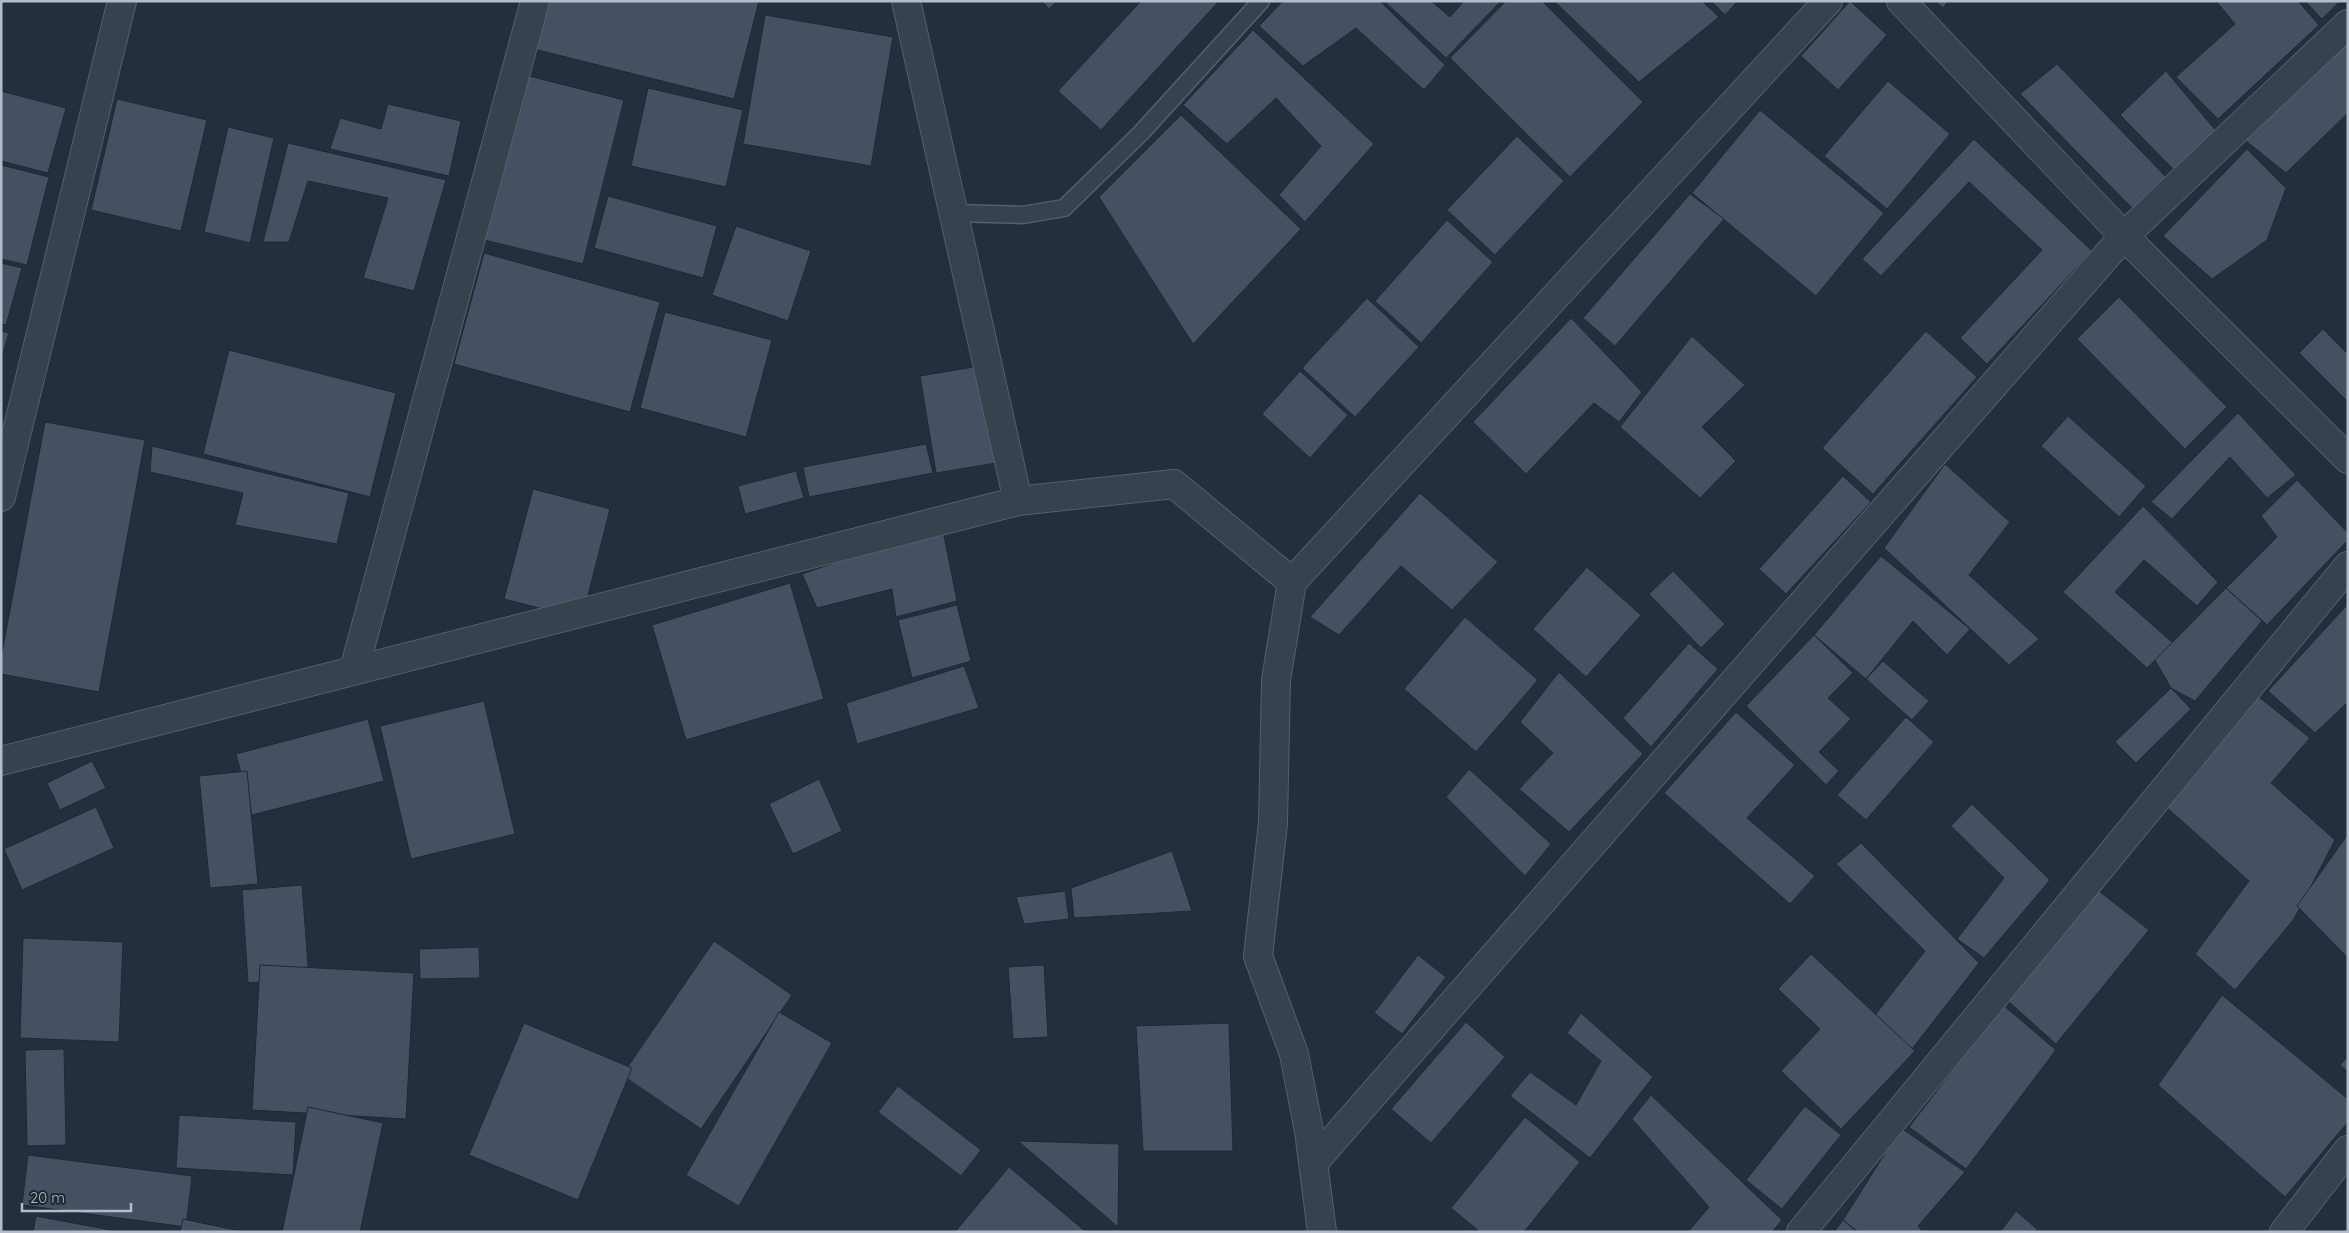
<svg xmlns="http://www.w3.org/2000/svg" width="2349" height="1233" font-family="Quicksand,sans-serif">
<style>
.building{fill:#455162;stroke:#1f2835}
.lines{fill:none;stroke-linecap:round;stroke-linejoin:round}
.service-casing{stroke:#565f6c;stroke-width:19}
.minor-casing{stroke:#565f6c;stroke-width:30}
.tertiary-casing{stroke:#565f6c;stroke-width:30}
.service{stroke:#38414e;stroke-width:16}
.minor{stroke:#38414e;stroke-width:28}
.tertiary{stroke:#38414e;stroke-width:28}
</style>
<rect width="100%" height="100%" fill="#242f3e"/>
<!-- building -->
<g class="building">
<polygon points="546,1 759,1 734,99 534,49"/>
<polygon points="1042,1 1057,1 1049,9"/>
<polygon points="1141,1 1219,1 1101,130 1058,91"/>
<polygon points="1283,1 1380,1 1445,65 1424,90 1356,28 1303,66 1259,26"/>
<polygon points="1384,1 1431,1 1450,17 1464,1 1501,1 1446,58"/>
<polygon points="1506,1 1542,1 1643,102 1570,177 1450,58"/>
<polygon points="1554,1 1702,1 1719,17 1639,82"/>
<polygon points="1711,1 1738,1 1725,15"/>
<polygon points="1850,1 1887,35 1838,90 1801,56"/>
<polygon points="1935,1 1948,1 1943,8"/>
<polygon points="2216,1 2298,1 2319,25 2218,119 2176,77 2235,24"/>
<polygon points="2305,1 2340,1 2322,19"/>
<polygon points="765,15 893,37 871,166 743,144"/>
<polygon points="1253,30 1374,144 1305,222 1279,195 1321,146 1276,98 1227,144 1183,105"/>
<polygon points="2348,36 2348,113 2286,173 2246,141"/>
<polygon points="2057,64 2170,181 2135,211 2020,94"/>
<polygon points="2166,71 2217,132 2176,172 2120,115"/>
<polygon points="521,74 624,100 583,264 480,239"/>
<polygon points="1888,81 1950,134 1887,209 1824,156"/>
<polygon points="648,88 743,110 726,187 631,166"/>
<polygon points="1,91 66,108 48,173 1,161"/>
<polygon points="117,99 207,120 181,231 91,210"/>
<polygon points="388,104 461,121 449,176 330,149 340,118 381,129"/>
<polygon points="1760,110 1884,213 1816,296 1692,193"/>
<polygon points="1181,115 1301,229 1193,344 1099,197"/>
<polygon points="228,127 274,138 250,243 204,232"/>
<polygon points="1517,136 1564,181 1495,255 1447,210"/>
<polygon points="1974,139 2092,251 1987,364 1960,338 2042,250 1969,182 1881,276 1862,259"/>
<polygon points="288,143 446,180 414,291 363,278 388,198 308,181 289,242 263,242"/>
<polygon points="2247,149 2286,188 2267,240 2212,279 2163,236"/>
<polygon points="1,165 49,177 27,265 1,259"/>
<polygon points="1690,194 1724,219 1615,346 1583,318"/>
<polygon points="608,196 717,226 703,278 594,248"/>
<polygon points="1447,220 1493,262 1421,343 1375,301"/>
<polygon points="736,226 811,251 788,321 712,295"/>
<polygon points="484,253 660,302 630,412 454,364"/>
<polygon points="1,263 22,268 6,325 1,324"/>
<polygon points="2119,297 2227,407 2185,449 2077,339"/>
<polygon points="1367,298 1419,347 1355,417 1302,368"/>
<polygon points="665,312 772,340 746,437 640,408"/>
<polygon points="1571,318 1642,392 1619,422 1594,403 1526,474 1473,422"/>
<polygon points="2323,329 2348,354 2348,402 2299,353"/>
<polygon points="1,331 9,333 1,360"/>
<polygon points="1926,331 1977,377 1873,494 1822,448"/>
<polygon points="1692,336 1745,385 1702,427 1736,461 1700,498 1620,427"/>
<polygon points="229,350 396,393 370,497 203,454"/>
<polygon points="980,366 996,463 936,473 920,376"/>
<polygon points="1300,371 1348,415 1310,458 1262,414"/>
<polygon points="2238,413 2296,475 2267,498 2230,457 2172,519 2151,502"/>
<polygon points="2068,416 2146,486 2119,517 2041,446"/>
<polygon points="45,422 145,440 99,692 1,674 1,658"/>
<polygon points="926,444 933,473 809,497 803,467"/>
<polygon points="152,446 349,493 337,544 235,525 243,493 150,472"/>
<polygon points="1945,464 2010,522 1969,575 2039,639 2009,665 1884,548"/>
<polygon points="796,471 804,498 745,514 738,486"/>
<polygon points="1843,476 1871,502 1786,594 1759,569"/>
<polygon points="2297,480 2348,533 2348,540 2267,625 2226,588 2277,537 2261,516"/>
<polygon points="533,489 610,509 582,619 504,599"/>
<polygon points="1420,493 1498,562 1452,610 1401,566 1339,635 1310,617"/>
<polygon points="2143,506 2218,582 2197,606 2144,560 2115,592 2173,643 2147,668 2063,592"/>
<polygon points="942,526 957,601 896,617 892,589 817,608 802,574"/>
<polygon points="1881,556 1970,629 1947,655 1913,621 1866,679 1814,635"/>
<polygon points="1587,567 1641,615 1586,677 1533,629"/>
<polygon points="1673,571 1725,624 1701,648 1649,594"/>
<polygon points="790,583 824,699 686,740 652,625"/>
<polygon points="2226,588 2262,621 2195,701 2171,688 2155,660"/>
<polygon points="2348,604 2348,702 2315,733 2268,691"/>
<polygon points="957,605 971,661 912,678 898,620"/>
<polygon points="1465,617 1538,680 1476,752 1404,689"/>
<polygon points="1814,635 1853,673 1828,698 1851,719 1819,752 1839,771 1826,785 1746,706"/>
<polygon points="1689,643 1718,669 1651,747 1623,718"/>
<polygon points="1883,661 1929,701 1912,720 1866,679"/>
<polygon points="964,666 979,708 857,744 846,703"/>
<polygon points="1559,672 1643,754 1569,832 1519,789 1553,753 1520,722"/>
<polygon points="2171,688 2191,709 2136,763 2115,742"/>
<polygon points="2254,693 2310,738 2271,783 2335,840 2294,919 2235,990 2195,954 2249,881 2164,805"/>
<polygon points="484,701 515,834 411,859 380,726"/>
<polygon points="1736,712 1795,765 1747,818 1815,876 1790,904 1664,793"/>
<polygon points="1906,717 1934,742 1866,820 1837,795"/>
<polygon points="368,719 384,781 252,815 236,754"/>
<polygon points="92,761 106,788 60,810 47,783"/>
<polygon points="1469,769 1551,844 1525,876 1446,797"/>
<polygon points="247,771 258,884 210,888 199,776"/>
<polygon points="819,779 842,831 793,854 769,804"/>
<polygon points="1972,804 2050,880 1984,958 1957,939 2004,878 1951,826"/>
<polygon points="96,807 114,848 22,890 4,849"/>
<polygon points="2348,834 2348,958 2297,906"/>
<polygon points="1861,843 1979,963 1912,1049 1875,1015 1925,951 1836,864"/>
<polygon points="1172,851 1192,911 1074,918 1071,888"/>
<polygon points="302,885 309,978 248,983 242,890"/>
<polygon points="2095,888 2149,930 2056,1044 2008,1001"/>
<polygon points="1065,891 1069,919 1024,924 1016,897"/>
<polygon points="23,938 123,942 119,1042 20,1038"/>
<polygon points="714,941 792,995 701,1129 622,1075"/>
<polygon points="479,947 480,978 420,979 419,949"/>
<polygon points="1811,954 1915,1051 1841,1129 1781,1071 1820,1029 1778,989"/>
<polygon points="1418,955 1446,977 1402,1034 1374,1013"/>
<polygon points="260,965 414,973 406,1119 252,1110"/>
<polygon points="1044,965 1048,1037 1013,1039 1008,967"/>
<polygon points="2222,995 2348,1099 2348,1122 2285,1197 2158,1085"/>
<polygon points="2003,1005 2056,1050 1966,1169 1909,1127"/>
<polygon points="779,1012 832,1043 739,1206 686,1175"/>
<polygon points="1581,1013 1653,1077 1590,1158 1510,1096 1530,1072 1576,1105 1601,1061 1567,1033"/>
<polygon points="1466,1022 1505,1057 1431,1143 1391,1109"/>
<polygon points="524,1023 632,1068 578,1200 469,1155"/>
<polygon points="1229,1023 1233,1151 1143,1151 1136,1026"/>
<polygon points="64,1049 66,1145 27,1146 25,1050"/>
<polygon points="2348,1056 2348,1072 2340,1065"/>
<polygon points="898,1086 981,1150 961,1176 878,1112"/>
<polygon points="1651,1095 1782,1220 1772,1232 1688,1232 1709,1207 1632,1119"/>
<polygon points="1805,1106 1841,1135 1782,1209 1746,1180"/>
<polygon points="308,1107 383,1123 360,1232 282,1232"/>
<polygon points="179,1115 296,1122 293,1175 176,1168"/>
<polygon points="1525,1117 1580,1162 1524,1232 1480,1232 1451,1208"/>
<polygon points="1901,1128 1965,1172 1918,1226 1923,1232 1858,1232 1843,1220"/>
<polygon points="1018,1141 1119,1144 1118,1227"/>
<polygon points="28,1155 192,1176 186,1227 22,1205"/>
<polygon points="1009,1167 1086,1232 955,1232"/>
<polygon points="2016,1211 2037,1229 2035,1232 2000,1232"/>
<polygon points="36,1216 121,1232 33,1232"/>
<polygon points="183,1219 245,1232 180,1232"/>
<polygon points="1843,1220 1857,1232 1834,1232"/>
</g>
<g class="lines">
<!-- service casing -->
<g class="service-casing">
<polyline id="service" points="953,213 1023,215 1064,208 1141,133 1261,1"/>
</g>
<!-- minor casing -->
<g class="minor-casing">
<g id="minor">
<polyline points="906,1 1018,501"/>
<polyline points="1901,1 2124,236 2348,459"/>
<polyline points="1,497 122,1"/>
<polyline points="1292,582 1276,680 1273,823 1258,956 1294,1054 1309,1131 1322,1232"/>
<polyline points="354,670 535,1"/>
<polyline points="1314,1162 2124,236 2348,24"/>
<polyline points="1801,1232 2348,566"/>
<polyline points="2284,1232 2348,1150"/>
</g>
</g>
<!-- tertiary casing -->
<g class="tertiary-casing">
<polyline id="tertiary" points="1,761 1018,501 1174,484 1292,582 1828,1"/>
</g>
<!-- service -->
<use href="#service" class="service"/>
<!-- minor -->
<use href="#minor" class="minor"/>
<!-- tertiary -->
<use href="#tertiary" class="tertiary"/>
</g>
<!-- border -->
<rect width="2349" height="1233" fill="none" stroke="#b4bcc9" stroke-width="5"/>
<!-- scale -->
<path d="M22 1203v8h109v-8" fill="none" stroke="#b4bcc9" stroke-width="2.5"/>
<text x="30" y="1203" font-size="15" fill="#b4bcc9" stroke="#1d2633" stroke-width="4" paint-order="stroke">20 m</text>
</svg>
